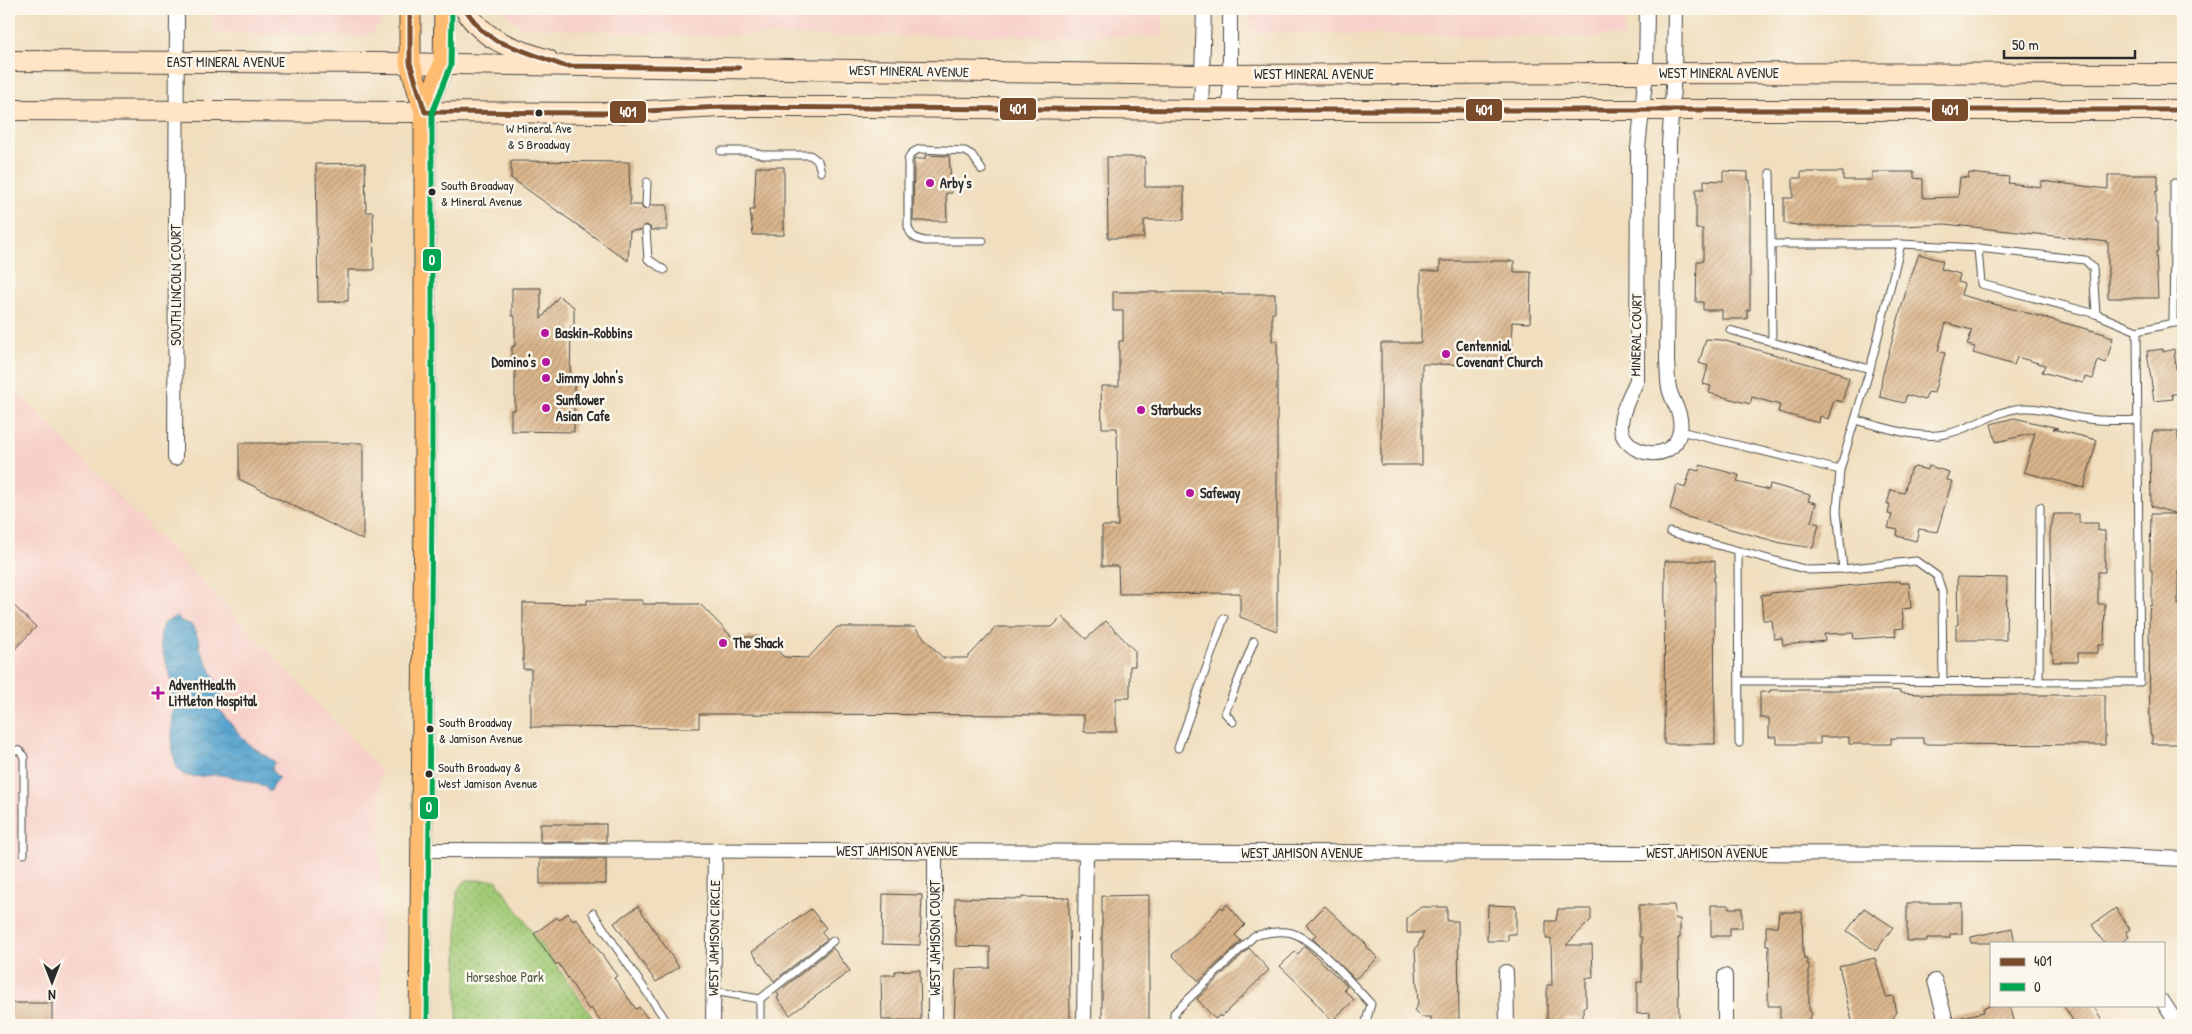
<svg xmlns="http://www.w3.org/2000/svg" width="2192" height="1034" font-family="'Patrick Hand',sans-serif">
<style>
.built{fill:#f7d0c9}
.grass{fill:url(#grass-dots);stroke:#667a50}
.water{fill:url(#water-waves);stroke:#40677c}
.building{fill:url(#building-hatch)}
.lines{fill:none;stroke-linecap:round;stroke-linejoin:round}
.service-casing{stroke:#494641;stroke-width:9}
.minor-casing{stroke:#494641;stroke-width:16}
.secondary-casing{stroke:#494641;stroke-width:22}
.primary-casing{stroke:#494641;stroke-width:23}
.service{stroke:#fff;stroke-width:7}
.minor{stroke:#fff;stroke-width:14}
.secondary{stroke:#ffe4c6;stroke-width:20}
.primary{stroke:#febc70;stroke-width:21}
.bus-1-casing{stroke:#fbf7ec;stroke-width:9}
.bus-2-casing{stroke:#fbf7ec;stroke-width:9}
.bus-1{stroke:#7a4b2a;stroke-width:5}
.bus-2{stroke:#00a651;stroke-width:5}
.bus-dot{fill:#2b2b2b;stroke:#fbf7ec;stroke-width:2}
.poi-dot{fill:#b5179e;stroke:#fbf7ec;stroke-width:2}
.labels{text-anchor:middle;stroke-width:5;stroke-linejoin:round;paint-order:stroke}
.bus-label{font-size:13px;fill:#2b2b2b;stroke:#fbf7ec;text-anchor:start}
.street-label{font-size:14px;fill:#2b2b2b;stroke:#fbf7ec}
.poi-label{font-size:14px;font-weight:bold;fill:#2b2b2b;stroke:#fbf7ec;text-anchor:start}
.park-label{font-size:14px;fill:#4e5b42;stroke:#fbf7ec}
.line-badge{stroke:#fbf7ec;stroke-width:2}
.badge-label{font-size:14px;text-anchor:middle;font-weight:bold;fill:#fff}
</style>
<defs>
<pattern id="grass-dots" width="8" height="8" patternUnits="userSpaceOnUse" patternTransform="scale(1.25)"><rect width="8" height="8" fill="#a1ca76"/><path d="M2 2h.1M6 6h.1" fill="none" stroke="#83a461" stroke-width="1.8" stroke-linecap="round"/></pattern>
<pattern id="water-waves" width="16" height="10" patternUnits="userSpaceOnUse" patternTransform="scale(1.25)"><rect width="16" height="10" fill="#55a3ce"/><path d="M0 5q4-4 8 0t8 0" fill="none" stroke="#4785a7"/></pattern>
<pattern id="building-hatch" width="6" height="6" patternUnits="userSpaceOnUse" patternTransform="scale(1.25)"><rect width="6" height="6" fill="#dbb68c"/><path d="M-1 1l2-2M0 6l6-6M5 7l2-2" fill="none" stroke="#b29473"/></pattern>
</defs>
<rect width="100%" height="100%" fill="#fbf7ec"/>
<filter id="ink" filterUnits="userSpaceOnUse"><feTurbulence type="fractalNoise" baseFrequency=".02" numOctaves="2"/><feDisplacementMap in="SourceGraphic" scale="10" xChannelSelector="R" yChannelSelector="G"/><feConvolveMatrix kernelMatrix="1 2 1 2 8 2 1 2 1" color-interpolation-filters="sRGB"/></filter>
<filter id="wash" filterUnits="userSpaceOnUse"><feTurbulence type="fractalNoise" baseFrequency=".0096" numOctaves="4" result="noise"/><feDisplacementMap in="SourceGraphic" scale="20" xChannelSelector="R" yChannelSelector="G"/><feGaussianBlur stdDeviation="1.12" result="paint"/><feColorMatrix in="noise" values="0 0 0 0 0 0 0 0 0 0 0 0 0 0 0 0 0 1.4 0 .05"/><feComposite in="paint" operator="in"/></filter>
<g filter="url(#wash)">
<rect width="100%" height="100%" fill="#f0debe"/>
<!-- built -->
<g class="built">
<polygon points="214,9 383,9 382,23 367,36 214,33"/>
<polygon points="502,9 1163,9 1162,36 687,35 521,27"/>
<polygon points="1251,9 1624,9 1624,37 1251,33"/>
<polygon points="9,383 235,616 380,770 380,1025 9,1025"/>
</g>
<!-- grass -->
<polygon class="grass" points="466,880 496,880 598,1025 457,1025 457,891"/>
<!-- water -->
<path class="water" d="M177,616L181,621L192,625L200,642L199,647L223,694L222,699L217,702L220,711L248,744L275,762L272,766L273,772L279,778L273,784L271,791H268L265,786C251,783 235,776 220,775C210,774 195,779 185,775C168,769 172,720 174,706C167,700 171,696 174,688L160,644L161,631L164,622Z"/>
<g id="blocks">
<!-- building -->
<g class="building">
<polygon points="925,155 949,156 952,193 946,193 947,221 913,221 914,161 914,159 925,159"/>
<polygon points="1107,157 1145,157 1145,187 1184,187 1184,220 1144,220 1144,238 1108,238"/>
<polygon points="511,161 629,162 630,205 641,205 643,209 646,210 651,205 667,205 667,230 651,230 650,227 646,225 643,226 641,230 630,231 628,261 511,178"/>
<polygon points="365,163 366,212 373,212 374,270 348,270 348,301 318,302 316,164"/>
<polygon points="756,167 784,167 784,235 753,235 750,210 754,210"/>
<polygon points="1723,171 1748,172 1748,180 1750,180 1750,310 1747,310 1747,319 1722,319 1722,310 1703,310 1703,302 1696,302 1697,261 1703,261 1703,229 1696,229 1696,189 1704,189 1704,180 1723,181"/>
<polygon points="1801,172 1843,172 1843,180 1872,180 1872,172 1914,172 1914,178 1923,179 1923,198 1958,197 1960,177 1968,178 1969,173 2009,177 2008,183 2041,187 2041,181 2108,189 2108,175 2158,175 2158,191 2156,191 2156,222 2158,222 2158,251 2156,251 2158,298 2108,298 2108,242 1945,224 1902,226 1803,226 1784,223 1784,198 1793,198 1793,178 1801,178"/>
<polygon points="1919,254 1943,261 1941,269 1960,274 1958,282 1964,284 1961,295 2105,334 2105,336 2113,338 2106,363 2098,360 2093,379 2085,377 2083,383 2063,378 2042,372 2045,365 2017,357 2014,365 1973,353 1975,347 1967,345 1972,330 1946,323 1938,351 1945,353 1934,393 1928,392 1925,400 1907,395 1904,403 1880,397 1882,377 1908,284"/>
<polygon points="1440,261 1514,261 1514,272 1531,272 1530,323 1512,322 1511,365 1422,364 1422,465 1381,465 1381,343 1421,343 1421,271 1440,271"/>
<polygon points="512,288 541,288 541,319 559,296 574,307 574,326 571,326 570,383 574,383 574,432 511,431 511,410 515,410 515,368 512,368 512,346 515,346 515,316 512,316"/>
<polygon points="1113,292 1222,292 1222,294 1275,294 1275,313 1272,313 1272,341 1277,341 1277,631 1240,617 1240,593 1119,594 1118,566 1102,566 1102,526 1118,526 1117,428 1102,428 1101,386 1119,386 1119,341 1123,341 1123,311 1113,311"/>
<polygon points="1706,339 1722,340 1841,373 1840,375 1849,378 1842,402 1834,400 1828,419 1820,416 1819,423 1778,412 1780,405 1752,397 1750,404 1709,393 1711,386 1703,384 1708,366 1699,363"/>
<polygon points="2163,349 2163,352 2174,349 2176,369 2183,368 2183,387 2181,388 2182,393 2172,394 2173,399 2154,401 2147,351"/>
<polygon points="2014,418 2058,428 2053,429 2097,440 2084,488 2024,472 2035,433 1996,442 1991,424"/>
<polygon points="2153,431 2178,431 2178,440 2183,440 2183,570 2178,570 2178,605 2183,605 2183,735 2177,735 2177,744 2152,744 2152,735 2150,735 2149,615 2150,605 2152,605 2152,570 2150,570 2150,560 2151,514 2177,514 2151,506 2150,450"/>
<polygon points="239,443 363,443 363,540 239,479"/>
<polygon points="1700,465 1739,475 1737,482 1769,490 1770,484 1810,495 1808,501 1816,503 1811,522 1819,524 1813,548 1781,543 1687,517 1670,509 1677,485 1685,488 1691,469 1699,471"/>
<polygon points="1929,466 1949,472 1946,480 1952,481 1937,532 1919,529 1916,541 1897,536 1898,530 1888,528 1892,515 1888,514 1890,504 1887,504 1891,490 1904,493 1910,470 1915,467 1928,470"/>
<polygon points="2054,514 2079,514 2079,523 2098,523 2098,531 2105,531 2105,572 2098,572 2098,604 2105,604 2104,645 2098,645 2098,653 2078,653 2078,662 2053,662 2053,653 2051,653 2050,533"/>
<polygon points="1665,561 1715,561 1715,577 1714,577 1715,744 1664,744"/>
<polygon points="1957,577 2007,578 2006,640 1956,640 1956,625 1958,625"/>
<polygon points="1900,581 1900,583 1909,583 1911,608 1902,609 1904,628 1895,629 1896,636 1854,639 1853,633 1824,634 1825,641 1783,645 1782,638 1774,639 1772,620 1763,620 1761,595 1770,594 1770,593"/>
<polygon points="587,600 642,600 642,604 700,604 732,637 763,637 784,657 808,658 837,627 914,627 943,658 967,658 996,627 1052,627 1062,617 1086,639 1106,621 1135,651 1135,666 1130,666 1130,698 1116,698 1116,732 1084,732 1084,715 699,714 699,728 531,727 531,669 523,669 523,603 587,604"/>
<polygon points="9,601 36,627 9,655"/>
<polygon points="1770,690 1890,690 1900,691 1900,693 1938,695 2105,695 2105,745 1923,744 1923,738 1891,738 1891,744 1849,744 1849,737 1820,737 1820,744 1777,744 1777,737 1769,737 1769,718 1760,718 1760,692 1770,692"/>
<rect x="540" y="824" width="66" height="18"/>
<rect x="540" y="859" width="66" height="25"/>
<polygon points="883,894 922,895 920,945 882,944"/>
<polygon points="1149,895 1149,1025 1102,1025 1102,896"/>
<polygon points="1022,897 1069,898 1070,1025 954,1025 956,969 990,968 990,947 956,946 955,898 1022,899"/>
<polygon points="1907,903 1962,903 1962,934 1950,934 1950,938 1927,938 1927,941 1907,941"/>
<polygon points="1227,904 1245,925 1235,935 1241,941 1199,981 1172,955 1204,926 1221,907 1223,909"/>
<polygon points="1488,905 1516,906 1516,934 1508,934 1508,941 1487,941"/>
<polygon points="1639,905 1674,905 1676,919 1680,919 1680,938 1678,938 1679,1025 1650,1025 1650,1013 1637,1014 1637,982 1642,982 1642,937 1639,937"/>
<polygon points="1711,905 1729,905 1729,908 1742,908 1742,928 1730,928 1730,936 1711,936"/>
<polygon points="638,906 679,967 656,982 614,923"/>
<polygon points="1325,906 1367,945 1366,946 1378,958 1355,979 1312,938 1316,935 1306,925"/>
<polygon points="1421,907 1447,907 1447,921 1458,921 1459,1025 1431,1025 1431,1017 1421,1017 1414,1010 1418,1005 1415,950 1424,933 1407,933 1407,918"/>
<polygon points="1864,908 1893,927 1876,951 1847,931"/>
<polygon points="2116,908 2130,929 2126,932 2129,937 2120,943 2104,943 2092,925"/>
<polygon points="811,909 826,928 821,932 827,939 774,981 752,952"/>
<polygon points="1558,909 1591,909 1591,920 1566,945 1592,945 1593,978 1586,978 1586,1007 1583,1007 1583,1018 1565,1018 1565,1025 1547,1025 1547,985 1552,985 1551,939 1546,939 1546,921 1556,921"/>
<polygon points="1779,912 1802,912 1803,953 1804,959 1807,959 1807,964 1809,964 1809,1009 1812,1014 1808,1021 1780,1021 1780,1006 1768,1006 1769,945 1766,945 1766,926 1777,926"/>
<polygon points="568,913 573,920 576,918 617,976 614,978 619,985 636,1009 639,1007 653,1025 603,1025 591,1008 589,1010 558,963 556,965 534,934 557,917 559,920"/>
<polygon points="2012,928 2015,943 1971,943 1971,937"/>
<polygon points="1305,946 1347,986 1344,990 1354,1000 1332,1021 1312,999 1313,998 1280,966 1295,952 1298,954"/>
<polygon points="833,948 850,971 790,1015 777,998 779,996 777,993"/>
<polygon points="1249,948 1269,970 1221,1017 1220,1015 1215,1019 1197,999"/>
<polygon points="1875,958 1886,997 1893,996 1896,1014 1893,1018 1895,1025 1853,1025 1839,966"/>
<polygon points="913,970 920,970 921,1020 882,1020 881,975 895,975 895,971"/>
<rect x="9" y="1003" width="43" height="22"/>
<polygon points="1994,1005 2010,1005 2015,1024 1956,1025 1954,1019 1984,1012 1983,1008"/>
<polygon points="2063,1005 2093,1005 2105,1025 2076,1025"/>
</g>
</g>
</g>
<g filter="url(#ink)">
<use href="#blocks" fill-opacity="0" stroke="#494641" stroke-width="1"/>
<g class="lines">
<!-- service casing -->
<g class="service-casing">
<g id="service">
<polyline points="721,151 748,151 764,155 810,155 818,161 821,172"/>
<path d="M982,170L972,155L965,151L920,149C912,152 909,154 908,162V227C911,237 916,239 925,241H983"/>
<polyline points="2174,183 2174,245"/>
<polyline points="646,205 647,182"/>
<polyline points="646,230 648,259 664,270"/>
<polyline points="1771,244 1772,342 1870,369 1901,244"/>
<polyline points="1978,248 2085,260 2093,268 2096,314"/>
<polyline points="2173,323 2174,245 2183,245"/>
<polyline points="1730,330 1772,342"/>
<polyline points="2137,331 2173,323 2183,323"/>
<path d="M1855,420C1881,426 1918,440 1945,434C1974,429 1999,407 2028,408C2046,408 2063,416 2081,418C2100,421 2119,421 2138,420"/>
<polyline points="1840,470 1870,369"/>
<polyline points="1670,532 1808,570 1843,569 1837,511 1840,470 1680,431"/>
<polyline points="1738,551 1739,743"/>
<polyline points="1843,569 1916,561 1937,576 1942,591 1943,681"/>
<polyline points="1739,681 2140,682 2137,331 2096,314 1981,284 1978,248 1901,244 1771,244 1770,173"/>
<polyline points="2039,682 2040,507"/>
<polyline points="1233,722 1225,713 1254,641"/>
<polyline points="1178,748 1224,618"/>
<polyline points="9,749 20,751 24,757 24,854"/>
<polyline points="593,913 669,1025"/>
<polyline points="713,991 760,999 760,1025"/>
<polyline points="760,999 833,941"/>
<path d="M1174,1025V1013L1254,936C1266,933 1279,930 1292,933C1315,940 1354,986 1371,1004L1365,1025"/>
</g>
</g>
<!-- minor casing -->
<g class="minor-casing">
<g id="minor">
<path d="M1647,9L1646,73L1638,148L1637,380C1631,394 1622,409 1621,423C1618,454 1673,468 1680,431C1683,412 1672,403 1669,388C1667,379 1668,369 1667,361L1669,144L1674,73L1675,9"/>
<polyline points="1230,109 1230,9"/>
<polyline points="1201,110 1204,9"/>
<polyline points="175,458 177,9"/>
<polyline points="421,850 2080,854 2183,859"/>
<polyline points="1506,972 1507,1025"/>
<polyline points="1725,976 1725,1025"/>
<polyline points="1935,981 1947,1025"/>
<polyline points="2163,1002 2178,1025"/>
<polyline points="713,1025 715,850"/>
<polyline points="935,1025 935,852"/>
<polyline points="1084,1025 1086,852"/>
</g>
</g>
<!-- secondary casing -->
<g class="secondary-casing">
<g id="secondary">
<path d="M465,9C483,41 515,49 548,60"/>
<polyline points="9,61 389,63 1201,75 1619,73 2183,74"/>
<polyline points="9,110 609,113 721,107 870,107 1201,110 2183,110"/>
</g>
</g>
<!-- primary casing -->
<g class="primary-casing">
<g id="primary">
<polyline points="410,9 410,63 425,112 425,505 420,1025"/>
<polyline points="425,112 444,64 445,9"/>
</g>
</g>
<!-- service -->
<use href="#service" class="service"/>
<!-- minor -->
<use href="#minor" class="minor"/>
<!-- secondary -->
<use href="#secondary" class="secondary"/>
<!-- primary -->
<use href="#primary" class="primary"/>
<!-- bus-1 casing -->
<g class="bus-1-casing">
<g id="bus-1">
<polyline points="410,9 410,63 425,112 609,113 721,107 1201,110 2183,110"/>
<polyline points="465,9 480,29 497,41 564,66 739,68"/>
</g>
</g>
<!-- bus-2 casing -->
<g class="bus-2-casing">
<polyline id="bus-2" points="427,1025 432,505 432,113 451,65 452,9"/>
</g>
<!-- bus-1 -->
<use href="#bus-1" class="bus-1"/>
<!-- bus-2 -->
<use href="#bus-2" class="bus-2"/>
</g>
</g>
<!-- markers -->
<g class="bus-dot">
<circle cx="539" cy="113" r="4.5"/>
<circle cx="432" cy="192" r="4.5"/>
<circle cx="430" cy="729" r="4.5"/>
<circle cx="429" cy="774" r="4.5"/>
</g>
<g class="poi-dot">
<circle cx="930" cy="183" r="5"/>
<circle cx="545" cy="333" r="5"/>
<circle cx="1446" cy="354" r="5"/>
<circle cx="546" cy="362" r="5"/>
<circle cx="546" cy="378" r="5"/>
<circle cx="546" cy="408" r="5"/>
<circle cx="1141" cy="410" r="5"/>
<circle cx="1190" cy="493" r="5"/>
<circle cx="723" cy="643" r="5"/>
<path d="M155.5 685.5h5v5h5v5h-5v5h-5v-5h-5v-5h5z"/>
</g>
<g class="labels">
<!-- bus labels -->
<g class="bus-label">
<text x="539" y="133" text-anchor="middle">W Mineral Ave<tspan x="539" dy="16">&amp; S Broadway</tspan></text>
<text x="441" y="190">South Broadway<tspan x="441" dy="16">&amp; Mineral Avenue</tspan></text>
<text x="439" y="727">South Broadway<tspan x="439" dy="16">&amp; Jamison Avenue</tspan></text>
<text x="438" y="772">South Broadway &amp;<tspan x="438" dy="16">West Jamison Avenue</tspan></text>
</g>
<!-- street labels -->
<g class="street-label">
<text x="226" y="67">EAST MINERAL AVENUE</text>
<text transform="translate(909 71) rotate(1)" y="5">WEST MINERAL AVENUE</text>
<text x="1719" y="78">WEST MINERAL AVENUE</text>
<text x="1314" y="79">WEST MINERAL AVENUE</text>
<text transform="translate(176 285) rotate(-90)" y="5">SOUTH LINCOLN COURT</text>
<text transform="translate(1636 335) rotate(-89)" y="5">MINERAL COURT</text>
<text x="897" y="856">WEST JAMISON AVENUE</text>
<text x="1302" y="858">WEST JAMISON AVENUE</text>
<text x="1707" y="858">WEST JAMISON AVENUE</text>
<text transform="translate(714 938) rotate(-89)" y="5">WEST JAMISON CIRCLE</text>
<text transform="translate(935 938) rotate(-90)" y="5">WEST JAMISON COURT</text>
</g>
<!-- poi labels -->
<g class="poi-label">
<text x="940" y="188">Arby's</text>
<text x="555" y="338">Baskin-Robbins</text>
<text x="1456" y="351">Centennial<tspan x="1456" dy="16">Covenant Church</tspan></text>
<text x="536" y="367" text-anchor="end">Domino's</text>
<text x="556" y="383">Jimmy John's</text>
<text x="556" y="405">Sunflower<tspan x="556" dy="16">Asian Cafe</tspan></text>
<text x="1151" y="415">Starbucks</text>
<text x="1200" y="498">Safeway</text>
<text x="733" y="648">The Shack</text>
<text x="169" y="690">AdventHealth<tspan x="169" dy="16">Littleton Hospital</tspan></text>
</g>
<!-- park labels -->
<g class="park-label">
<text x="505" y="982">Horseshoe Park</text>
</g>
</g>
<g class="line-badge">
<rect x="999" y="97" width="38" height="24" rx="5" fill="#7a4b2a"/>
<rect x="1465" y="98" width="38" height="24" rx="5" fill="#7a4b2a"/>
<rect x="1931" y="98" width="38" height="24" rx="5" fill="#7a4b2a"/>
<rect x="609" y="100" width="38" height="24" rx="5" fill="#7a4b2a"/>
<rect x="422" y="248" width="20" height="24" rx="5" fill="#00a651"/>
<rect x="419" y="796" width="20" height="24" rx="5" fill="#00a651"/>
</g>
<g class="badge-label">
<text x="1018" y="114">401</text>
<text x="1484" y="115">401</text>
<text x="1950" y="115">401</text>
<text x="628" y="117">401</text>
<text x="432" y="265">0</text>
<text x="429" y="812">0</text>
</g>
<!-- margin -->
<rect width="2192" height="1034" fill="none" stroke="#fbf7ec" stroke-width="30"/>
<!-- legend -->
<rect x="1990" y="942" width="175" height="65" fill="#fbf7ec" stroke="#a8a59f"/>
<rect x="2000" y="958" width="25" height="8" fill="#7a4b2a" stroke="#a8a59f"/>
<text x="2034" y="966" font-size="15" fill="#2b2b2b">401</text>
<rect x="2000" y="983" width="25" height="8" fill="#00a651" stroke="#a8a59f"/>
<text x="2034" y="992" font-size="15" fill="#2b2b2b">0</text>
<!-- north arrow -->
<g transform="translate(52 982) rotate(180)" stroke="#fbf7ec" stroke-width="4" paint-order="stroke">
<path d="M0-4L9 19L0 12L-9 19Z" fill="#2b2b2b"/>
<text y="-8" font-size="14" font-weight="bold" text-anchor="middle" fill="#2b2b2b">N</text>
</g>
<!-- scale -->
<path d="M2004 50v8h131v-8" fill="none" stroke="#2b2b2b" stroke-width="2.5"/>
<text x="2012" y="50" font-size="15" fill="#2b2b2b" stroke="#fbf7ec" stroke-width="4" paint-order="stroke">50 m</text>
</svg>
